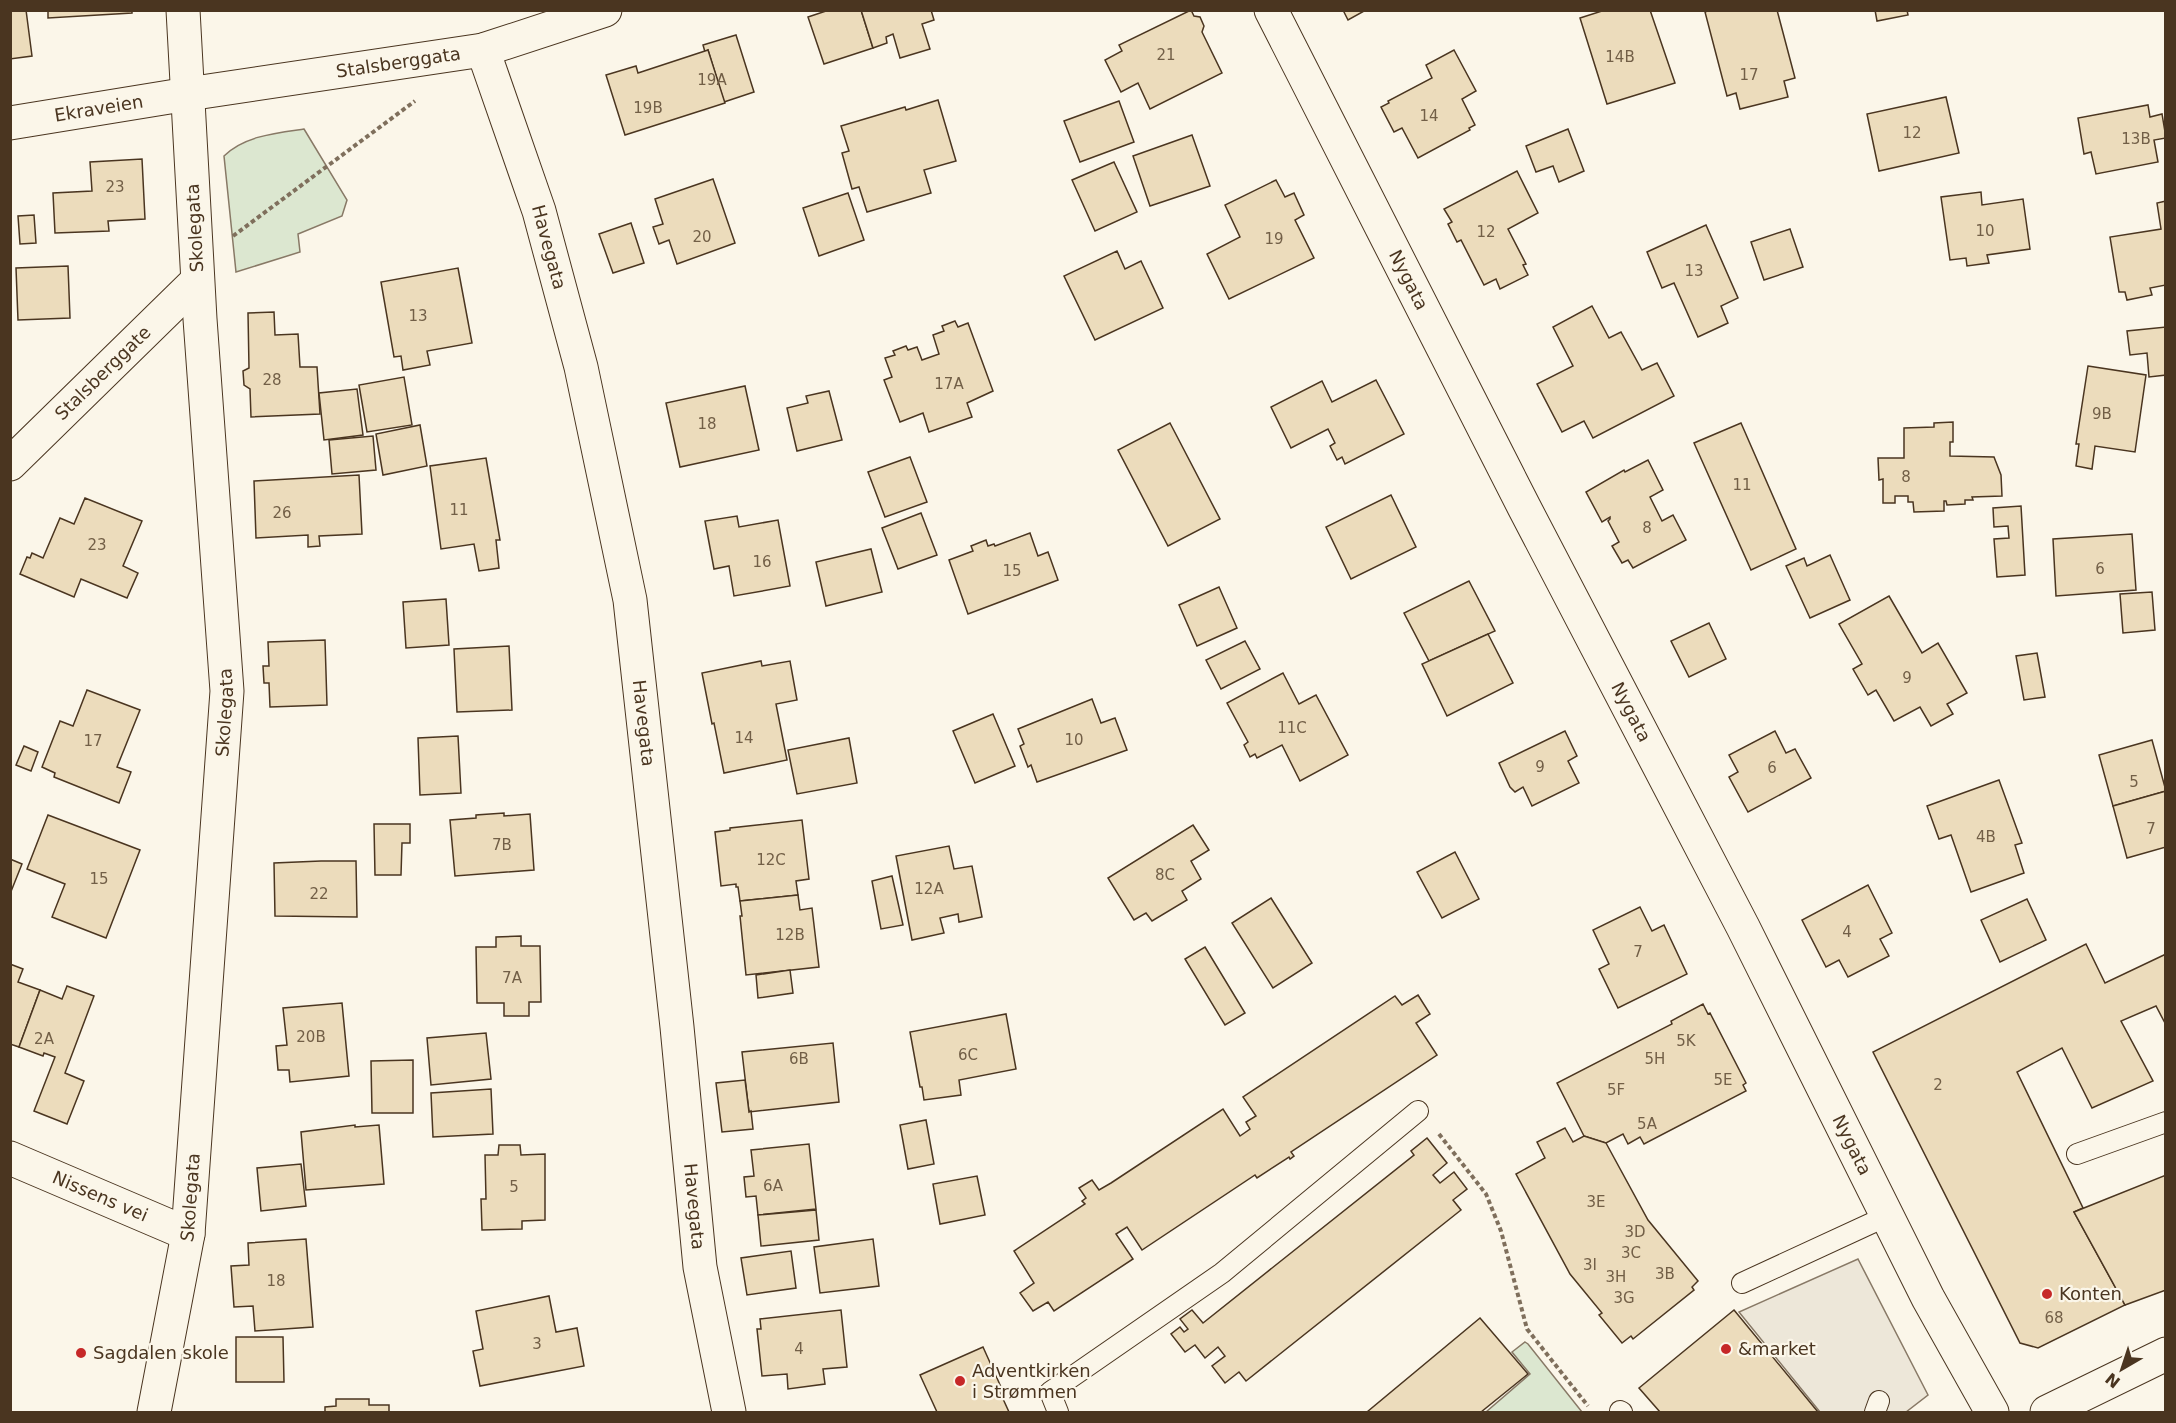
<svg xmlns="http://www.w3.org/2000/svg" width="2176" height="1423" font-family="'DejaVu Sans',sans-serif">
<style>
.green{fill:#dce7d0;stroke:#887966;stroke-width:1.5}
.parking{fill:#ede7d9;stroke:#887966;stroke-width:1.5}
.building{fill:#ecdcbc;stroke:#4a3520;stroke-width:1.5}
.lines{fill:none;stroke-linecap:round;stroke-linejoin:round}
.lane-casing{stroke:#4a3520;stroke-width:22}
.street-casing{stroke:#4a3520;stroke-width:35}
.secondary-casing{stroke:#4a3520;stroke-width:35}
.path{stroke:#7f6f5c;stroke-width:4;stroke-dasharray:4.5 3;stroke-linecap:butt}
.lane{stroke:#fbf6e9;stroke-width:20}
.street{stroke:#fbf6e9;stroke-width:33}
.secondary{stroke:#fbf6e9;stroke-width:33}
.poi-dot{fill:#c62828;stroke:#fbf6e9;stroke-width:2}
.labels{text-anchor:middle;stroke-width:4.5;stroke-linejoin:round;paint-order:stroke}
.number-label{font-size:15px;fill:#725f47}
.street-label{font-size:18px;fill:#4a3520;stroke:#fbf6e9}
.poi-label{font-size:18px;fill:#4a3520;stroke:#fbf6e9;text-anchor:start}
</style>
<rect width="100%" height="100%" fill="#fbf6e9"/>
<!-- green -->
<g class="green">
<path d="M304,129L347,200L342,216L298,234L300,252L236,272L224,156C244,136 276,133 304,129Z"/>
<polygon points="1525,1342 1528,1344 1582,1412 1486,1412 1530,1374 1512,1352"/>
</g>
<!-- parking -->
<polygon class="parking" points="1858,1259 1928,1395 1906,1412 1820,1412 1739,1312"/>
<!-- building -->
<g class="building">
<polygon points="10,10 26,10 32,56 10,59"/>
<polygon points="48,10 132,10 132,13 48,18"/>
<polygon points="829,10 861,10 873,48 824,64 808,17"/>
<polygon points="861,10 931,10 934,20 922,24 930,49 900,58 893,34 886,37 887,43 873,48"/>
<polygon points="1191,10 1194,16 1200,17 1204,26 1202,32 1222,73 1150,109 1138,83 1121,92 1105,60 1122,51 1119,45"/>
<polygon points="1343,10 1366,10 1348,20"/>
<polygon points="1605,10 1650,10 1675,83 1607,104 1580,18"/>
<polygon points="1710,10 1777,10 1795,78 1784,81 1788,97 1740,109 1736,93 1727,96 1705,12"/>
<polygon points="1875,10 1907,10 1908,15 1877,21"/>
<polygon points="736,35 754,92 724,102 708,50 705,52 703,45"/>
<polygon points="708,50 725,103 625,135 606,75 636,66 638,73"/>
<polygon points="1454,50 1476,91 1462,99 1475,125 1469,128 1470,130 1418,158 1402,128 1394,132 1381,107 1389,103 1388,101 1432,78 1426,65"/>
<polygon points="1946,97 1959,153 1879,171 1867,114"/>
<polygon points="938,100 956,161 924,170 931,193 867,212 859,187 852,189 842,153 849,151 841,126 905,107 906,110"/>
<polygon points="1119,101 1134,142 1080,162 1064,121"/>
<polygon points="2148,105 2150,117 2162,114 2166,138 2154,140 2158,162 2096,174 2091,152 2084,154 2078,118"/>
<polygon points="1568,129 1584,171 1559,182 1553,166 1536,172 1526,146"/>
<polygon points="1192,135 1210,186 1150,206 1133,156"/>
<polygon points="142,159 145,219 108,221 109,231 55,233 53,193 92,191 90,162"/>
<polygon points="1114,162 1137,212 1095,231 1072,180"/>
<polygon points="1517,171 1538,213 1508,229 1526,264 1523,265 1528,275 1500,289 1496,279 1484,285 1461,240 1457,242 1448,224 1452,222 1444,209"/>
<polygon points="713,179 735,243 677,264 669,240 659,244 653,227 663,224 655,199"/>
<polygon points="1276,180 1285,197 1294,193 1304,215 1295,220 1314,258 1229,299 1207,254 1240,237 1225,205"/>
<polygon points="1981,192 1982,205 2023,199 2030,249 1987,255 1989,263 1967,266 1966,258 1950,260 1941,197"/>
<polygon points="848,193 864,240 819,256 803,208"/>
<polygon points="2166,201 2166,285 2150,288 2152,295 2127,300 2125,292 2119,292 2110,237 2161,229 2157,203"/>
<polygon points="34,215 36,243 20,244 18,216"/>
<polygon points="631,223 644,263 613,273 599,234"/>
<polygon points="1706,225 1738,298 1721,306 1728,323 1698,337 1674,283 1662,288 1647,252"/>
<polygon points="1790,229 1803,267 1764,280 1751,242"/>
<polygon points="1117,251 1125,269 1141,261 1163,308 1095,340 1064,276"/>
<polygon points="68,266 70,318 18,320 16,268"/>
<polygon points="458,268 472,343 427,351 430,365 403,370 401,356 394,357 381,282"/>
<polygon points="1592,306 1609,338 1621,332 1642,370 1657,363 1674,396 1593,438 1584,421 1562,432 1537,384 1573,366 1553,327"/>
<polygon points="274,312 275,335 298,334 300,367 317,367 320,414 251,417 250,389 244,385 243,371 249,368 248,313"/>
<polygon points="955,321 958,327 968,323 993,391 967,403 972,417 929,432 923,413 900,422 884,380 892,377 885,358 895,355 893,351 906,346 908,350 917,347 922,360 939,354 933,335 944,331 942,326"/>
<polygon points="2166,327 2166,375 2149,377 2147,353 2130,355 2127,331"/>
<polygon points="2088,366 2146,375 2135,452 2095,446 2092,469 2076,466 2079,444 2076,444"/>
<polygon points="404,377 412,425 367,432 359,385"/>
<polygon points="1376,380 1404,434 1345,464 1342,457 1337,460 1330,446 1335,443 1328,429 1291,448 1271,407 1322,381 1332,402"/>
<polygon points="745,386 759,450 680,467 666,403"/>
<polygon points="357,389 363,435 324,440 319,393"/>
<polygon points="829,391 842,440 797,451 787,408 808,403 806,396"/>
<polygon points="1953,422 1953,442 1950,442 1950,456 1994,457 2001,475 2002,496 1972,497 1973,500 1965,500 1965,504 1947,505 1946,501 1944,501 1944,511 1914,512 1913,502 1908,502 1908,496 1895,496 1895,503 1883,503 1883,479 1879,480 1878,458 1904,458 1904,428 1934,427 1934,423"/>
<polygon points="1170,423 1220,519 1168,546 1118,450"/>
<polygon points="1741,423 1796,549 1751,570 1694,443"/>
<polygon points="420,425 427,466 383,475 376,434"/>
<polygon points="373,436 376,470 332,474 329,440"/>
<polygon points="910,457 927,502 885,517 868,472"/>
<polygon points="486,458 500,540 496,540 499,568 479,571 474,544 441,549 430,466"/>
<polygon points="1648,460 1663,490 1650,497 1662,521 1673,515 1686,540 1633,568 1628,560 1622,563 1612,546 1619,542 1608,521 1610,519 1610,517 1602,522 1586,492 1624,470 1625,472"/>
<polygon points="359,475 362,534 319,536 320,546 308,547 308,535 256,538 254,481"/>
<polygon points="1391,495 1416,547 1351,579 1326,527"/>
<polygon points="85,498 142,521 123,566 138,573 127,598 81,579 74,597 20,574 27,557 30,558 32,553 43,558 60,518 74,524"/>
<polygon points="2021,506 2025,575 1997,577 1994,539 2009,538 2008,526 1994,527 1993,508"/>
<polygon points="921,513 937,555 898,569 882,528"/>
<polygon points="737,516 739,527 778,520 790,586 734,596 729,566 714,569 705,521"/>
<polygon points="1030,533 1038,556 1048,552 1058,580 968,614 949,560 973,551 971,546 986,540 988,546 994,544 995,546"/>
<polygon points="2132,534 2136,590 2056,596 2053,539"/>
<polygon points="871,549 882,592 826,606 816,562"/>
<polygon points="1830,555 1850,600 1810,618 1786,566 1804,558 1807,566"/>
<polygon points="1469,581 1495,631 1429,661 1404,613"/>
<polygon points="1219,587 1237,628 1197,646 1179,605"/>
<polygon points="2152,592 2155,630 2123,633 2120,594"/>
<polygon points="1889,596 1922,653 1938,643 1967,693 1947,704 1953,714 1931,726 1920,707 1894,721 1876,690 1868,695 1853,669 1862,664 1839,624"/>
<polygon points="446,599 449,645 406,648 403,602"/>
<polygon points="1709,623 1726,659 1689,677 1671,641"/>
<polygon points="1488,634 1513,683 1447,716 1422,664"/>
<polygon points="325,640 327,705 270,707 269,683 264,683 263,666 269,666 268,642"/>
<polygon points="1245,641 1260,669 1221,689 1206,660"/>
<polygon points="509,646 512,710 457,712 454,649"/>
<polygon points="2037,653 2045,697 2024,700 2016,656"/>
<polygon points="761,661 762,666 790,661 797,700 776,704 787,760 724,773 714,723 712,724 702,673"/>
<polygon points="1283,673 1299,704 1316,695 1348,755 1300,781 1282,745 1257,758 1255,754 1250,757 1244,745 1248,742 1227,703"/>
<polygon points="87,690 140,710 117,767 131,772 119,803 54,777 55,773 42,767 60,721 73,726"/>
<polygon points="1092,699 1101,723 1115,718 1127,750 1037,782 1031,765 1028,767 1020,746 1024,744 1018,729"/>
<polygon points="993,714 1015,766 975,783 953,731"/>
<polygon points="1565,731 1577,756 1568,761 1579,783 1532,806 1523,787 1515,792 1510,787 1499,763"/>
<polygon points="1775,731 1786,753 1795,749 1811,778 1748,812 1729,777 1738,772 1729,755"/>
<polygon points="458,736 461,793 420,795 418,738"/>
<polygon points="849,738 857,783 797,794 788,750"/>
<polygon points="2152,740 2166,791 2113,806 2099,755"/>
<polygon points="24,746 38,752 31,771 16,765"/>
<polygon points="1999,780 2022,843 2015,845 2024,873 1971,892 1951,835 1939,839 1927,806"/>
<polygon points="2166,791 2166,847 2127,858 2113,806"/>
<polygon points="504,813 504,816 530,814 534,870 455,876 450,820 476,818 476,815"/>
<polygon points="48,815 140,850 106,938 52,917 65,884 27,869"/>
<polygon points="802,820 809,879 796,881 798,895 740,901 738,887 736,887 736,884 721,886 715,832 730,830 730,828"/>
<polygon points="374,824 410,824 410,843 402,843 401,875 375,875"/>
<polygon points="1193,825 1209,850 1191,861 1201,879 1182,891 1187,900 1152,921 1146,913 1134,920 1108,878"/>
<polygon points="949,846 954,869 972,866 982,917 959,922 958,914 940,918 944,933 912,940 896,856"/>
<polygon points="1455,852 1479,899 1442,918 1417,872"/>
<polygon points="10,859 22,864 10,894"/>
<polygon points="321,861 356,861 357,917 275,916 274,863"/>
<polygon points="892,876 903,925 881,929 872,881"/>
<polygon points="1868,885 1892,933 1880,939 1889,956 1848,977 1839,960 1826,967 1802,920"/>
<polygon points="798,895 800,910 812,908 819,967 746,975 740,916 742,916 740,901"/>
<polygon points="1271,898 1312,963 1273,988 1232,923"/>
<polygon points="2027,899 2046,940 2000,962 1981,920"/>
<polygon points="1640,907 1652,931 1664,925 1687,974 1618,1008 1599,969 1609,964 1593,930"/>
<polygon points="521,936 521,946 540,946 541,1002 529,1002 529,1016 504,1016 504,1003 477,1003 476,947 496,947 496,937"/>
<polygon points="2086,944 2105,983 2166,954 2166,1025 2156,1006 2121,1021 2153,1081 2092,1108 2062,1048 2017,1072 2083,1208 2074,1212 2125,1305 2038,1348 2020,1343 1873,1052"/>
<polygon points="1205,947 1245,1013 1225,1025 1185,959"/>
<polygon points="10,964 23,969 18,982 40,990 19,1047 10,1044"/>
<polygon points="790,970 793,993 758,998 756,975"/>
<polygon points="67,986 94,996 65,1073 84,1081 67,1124 34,1111 55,1057 44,1053 43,1056 19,1047 40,990 62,999"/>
<polygon points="1418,995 1430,1014 1416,1023 1437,1055 1291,1152 1294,1156 1290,1159 1289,1157 1257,1178 1255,1175 1142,1250 1127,1227 1116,1234 1133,1259 1054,1311 1048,1302 1033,1311 1020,1293 1034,1283 1014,1251 1085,1204 1082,1201 1086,1198 1079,1188 1092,1180 1099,1190 1111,1183 1223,1109 1240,1136 1250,1129 1246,1122 1256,1116 1243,1097 1395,996 1402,1005"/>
<polygon points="342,1003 349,1076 290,1082 289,1070 278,1070 276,1046 287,1045 283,1008"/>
<polygon points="1703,1004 1708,1014 1710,1013 1746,1083 1743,1085 1746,1091 1644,1144 1640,1137 1628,1144 1623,1134 1606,1143 1584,1136 1557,1083 1672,1024 1671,1021"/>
<polygon points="1006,1014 1016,1069 959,1080 961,1095 924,1100 922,1087 920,1087 910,1032"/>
<polygon points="486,1033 491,1079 431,1085 427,1038"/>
<polygon points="833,1043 839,1102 749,1112 742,1052"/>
<polygon points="413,1060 413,1113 372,1113 371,1061"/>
<polygon points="745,1080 749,1112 751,1111 753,1129 722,1132 716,1083"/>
<polygon points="491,1089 493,1134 433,1137 431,1093"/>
<polygon points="926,1120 934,1164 908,1169 900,1125"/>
<polygon points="355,1125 355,1127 379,1125 384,1184 306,1190 301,1132"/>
<polygon points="1565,1128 1573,1142 1584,1136 1606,1143 1648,1220 1698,1281 1692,1287 1694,1290 1633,1339 1631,1336 1622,1343 1599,1315 1602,1313 1570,1274 1516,1174 1545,1158 1537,1142"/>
<polygon points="1427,1138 1447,1163 1433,1175 1440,1183 1454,1172 1467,1189 1453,1200 1461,1210 1246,1381 1239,1372 1225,1383 1212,1366 1225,1356 1218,1347 1205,1358 1195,1345 1185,1352 1171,1334 1180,1327 1184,1332 1188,1329 1180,1319 1192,1310 1203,1323 1414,1155 1411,1151"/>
<polygon points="809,1144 816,1209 758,1215 756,1196 746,1197 744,1177 754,1176 751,1150"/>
<polygon points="499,1145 520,1145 521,1155 545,1154 545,1220 522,1221 522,1229 482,1230 481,1199 486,1199 485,1155 498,1155"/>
<polygon points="301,1164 306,1206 261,1211 257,1168"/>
<polygon points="2166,1175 2166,1290 2125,1305 2074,1212"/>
<polygon points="977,1176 985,1215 940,1224 933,1184"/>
<polygon points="816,1210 819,1240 761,1246 758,1215"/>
<polygon points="306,1239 313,1327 255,1331 253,1306 234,1307 231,1266 249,1265 248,1243"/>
<polygon points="873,1239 879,1286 820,1293 814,1247"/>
<polygon points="791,1251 796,1288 747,1295 741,1258"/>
<polygon points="549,1296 556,1332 577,1328 584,1366 480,1386 473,1351 483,1349 476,1311"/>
<polygon points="841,1310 847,1367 823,1369 825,1384 788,1389 787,1374 762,1376 757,1329 761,1329 760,1319"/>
<polygon points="1734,1310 1818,1412 1660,1412 1639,1388"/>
<polygon points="1480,1318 1528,1374 1481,1412 1367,1412"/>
<polygon points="236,1337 283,1337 284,1382 236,1382"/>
<polygon points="983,1347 1001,1387 998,1388 1009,1412 937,1412 920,1375"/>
<polygon points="336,1399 369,1399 369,1405 389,1405 389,1412 325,1412 325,1407 336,1406"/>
</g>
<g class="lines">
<!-- lane casing -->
<g class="lane-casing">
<g id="lane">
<polyline points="2077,1154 2166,1122"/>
<polyline points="1742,1283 1887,1216"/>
<polyline points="1620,1411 1622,1412"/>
<polyline points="1058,1412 1050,1392 1222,1273 1418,1111"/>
<polyline points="1875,1412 1879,1401"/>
</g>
</g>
<!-- street casing -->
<g class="street-casing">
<g id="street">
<path id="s1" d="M483,50L539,211L581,367L630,600L677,1027L700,1267L729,1412"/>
<path id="s2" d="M10,123L188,94L483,50L605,10"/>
<path id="s3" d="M10,464L197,281"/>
<path id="s4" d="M10,1158L188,1234"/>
<path id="s5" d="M154,1412L188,1234L227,691L200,319L183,10"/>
</g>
</g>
<!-- secondary casing -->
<g class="secondary-casing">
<g id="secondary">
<path id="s6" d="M1271,10L1524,507L1743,927L1928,1298L1992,1412"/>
<polyline points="2047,1412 2166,1354"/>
</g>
</g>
<!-- path -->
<g class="path">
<polyline points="233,236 415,101"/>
<polyline points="1439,1134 1486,1194 1501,1231 1527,1329 1588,1406"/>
</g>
<!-- lane -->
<use href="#lane" class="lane"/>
<!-- street -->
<use href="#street" class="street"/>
<!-- secondary -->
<use href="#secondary" class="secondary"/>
</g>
<!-- markers -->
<g class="poi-dot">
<circle cx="2047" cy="1294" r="6"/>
<circle cx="1726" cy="1349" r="6"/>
<circle cx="81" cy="1353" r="6"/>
<circle cx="960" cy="1381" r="6"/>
</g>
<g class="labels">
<!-- number labels -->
<g class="number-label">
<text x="1166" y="60">21</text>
<text x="1620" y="62">14B</text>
<text x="1749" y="80">17</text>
<text x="712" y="85">19A</text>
<text x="648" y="113">19B</text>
<text x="1429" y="121">14</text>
<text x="1912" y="138">12</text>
<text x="2136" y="144">13B</text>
<text x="115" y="192">23</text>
<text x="1985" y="236">10</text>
<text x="1486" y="237">12</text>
<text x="702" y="242">20</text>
<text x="1274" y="244">19</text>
<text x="1694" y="276">13</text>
<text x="418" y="321">13</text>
<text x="272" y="385">28</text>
<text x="949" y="389">17A</text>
<text x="2102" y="419">9B</text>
<text x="707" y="429">18</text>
<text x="1906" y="482">8</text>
<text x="1742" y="490">11</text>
<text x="459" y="515">11</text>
<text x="282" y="518">26</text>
<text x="1647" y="533">8</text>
<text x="97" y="550">23</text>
<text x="762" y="567">16</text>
<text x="2100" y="574">6</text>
<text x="1012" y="576">15</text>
<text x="1907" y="683">9</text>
<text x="1292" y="733">11C</text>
<text x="744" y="743">14</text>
<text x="1074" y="745">10</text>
<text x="93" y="746">17</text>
<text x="1540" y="772">9</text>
<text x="1772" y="773">6</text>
<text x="2134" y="787">5</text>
<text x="2151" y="834">7</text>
<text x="1986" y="842">4B</text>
<text x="502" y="850">7B</text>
<text x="771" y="865">12C</text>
<text x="1165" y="880">8C</text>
<text x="99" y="884">15</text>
<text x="929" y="894">12A</text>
<text x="319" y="899">22</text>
<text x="1847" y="937">4</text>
<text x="790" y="940">12B</text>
<text x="1638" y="957">7</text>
<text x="512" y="983">7A</text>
<text x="311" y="1042">20B</text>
<text x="44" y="1044">2A</text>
<text x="1686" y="1046">5K</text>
<text x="968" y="1060">6C</text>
<text x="799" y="1064">6B</text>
<text x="1655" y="1064">5H</text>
<text x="1723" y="1085">5E</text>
<text x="1938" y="1090">2</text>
<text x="1616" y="1095">5F</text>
<text x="1647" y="1129">5A</text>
<text x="773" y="1191">6A</text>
<text x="514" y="1192">5</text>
<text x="1596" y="1207">3E</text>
<text x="1635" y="1237">3D</text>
<text x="1631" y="1258">3C</text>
<text x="1590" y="1270">3I</text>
<text x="1665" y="1279">3B</text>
<text x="1616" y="1282">3H</text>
<text x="276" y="1286">18</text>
<text x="1624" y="1303">3G</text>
<text x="2054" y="1323">68</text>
<text x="537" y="1349">3</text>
<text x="799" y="1354">4</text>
</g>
<!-- street labels -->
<g class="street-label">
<text dy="6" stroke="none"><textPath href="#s2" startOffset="393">Stalsberggata</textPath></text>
<text dy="6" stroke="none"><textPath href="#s2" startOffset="90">Ekraveien</textPath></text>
<text transform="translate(195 228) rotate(-93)" y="6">Skolegata</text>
<text dy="6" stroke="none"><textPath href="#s1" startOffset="208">Havegata</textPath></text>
<text dy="6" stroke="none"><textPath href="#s6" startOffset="303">Nygata</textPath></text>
<text dy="6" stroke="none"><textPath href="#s3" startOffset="130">Stalsberggate</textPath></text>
<text dy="6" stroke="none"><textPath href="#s6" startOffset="789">Nygata</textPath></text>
<text dy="6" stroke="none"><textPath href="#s5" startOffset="704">Skolegata</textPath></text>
<text dy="6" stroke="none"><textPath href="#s1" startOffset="694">Havegata</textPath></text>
<text dy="6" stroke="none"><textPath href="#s6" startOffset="1275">Nygata</textPath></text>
<text dy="6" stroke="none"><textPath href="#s4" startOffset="98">Nissens vei</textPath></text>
<text dy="6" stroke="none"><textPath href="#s5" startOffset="218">Skolegata</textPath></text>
<text dy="6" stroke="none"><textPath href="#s1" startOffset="1180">Havegata</textPath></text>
</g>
<!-- poi labels -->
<g class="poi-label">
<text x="2059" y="1300">Konten</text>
<text x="1738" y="1355">&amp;market</text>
<text x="93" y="1359">Sagdalen skole</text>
<text x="972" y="1377">Adventkirken<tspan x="972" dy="21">i Strømmen</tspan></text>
</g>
</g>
<!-- border -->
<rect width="2176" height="1423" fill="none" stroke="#4a3520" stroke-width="24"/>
<!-- north arrow -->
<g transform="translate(2122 1369) rotate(219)" stroke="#fbf6e9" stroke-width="4.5" paint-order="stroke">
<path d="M0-4.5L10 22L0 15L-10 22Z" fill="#4a3520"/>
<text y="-9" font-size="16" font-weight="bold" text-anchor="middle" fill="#4a3520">N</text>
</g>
</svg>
